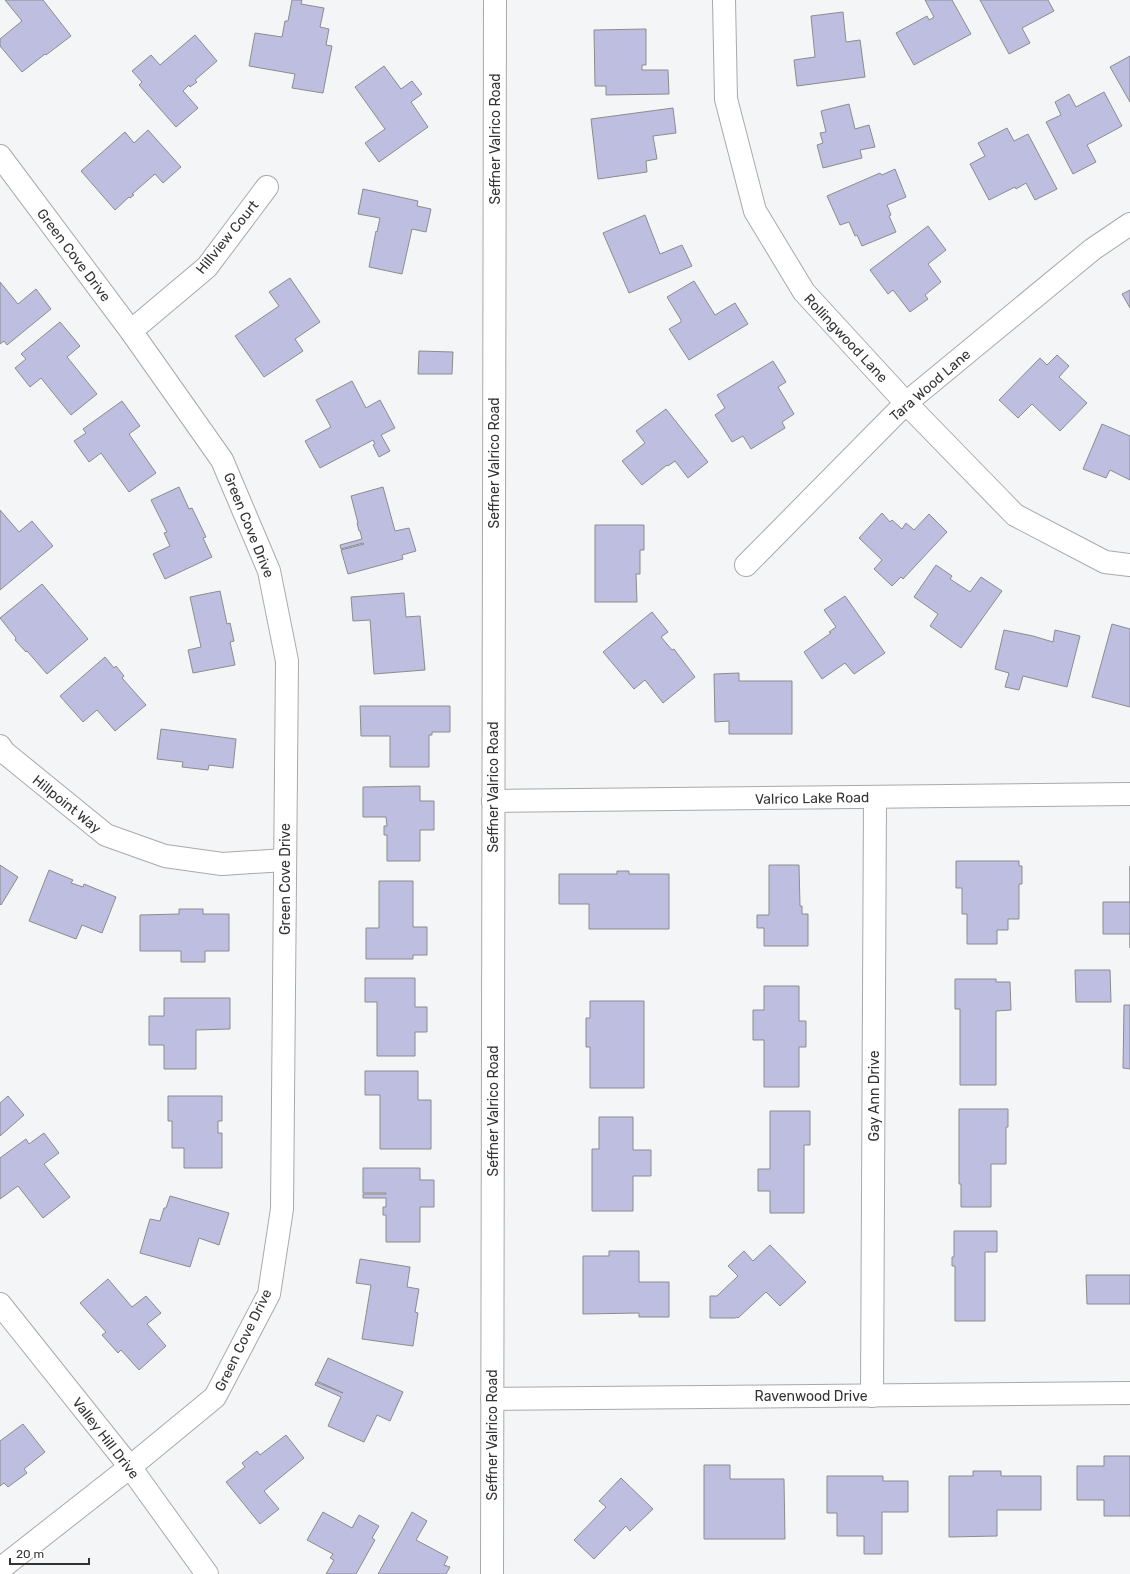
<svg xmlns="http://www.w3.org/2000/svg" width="1130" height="1574" font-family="Rubik,sans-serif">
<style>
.building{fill:#bdbee0;stroke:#8c8c8f}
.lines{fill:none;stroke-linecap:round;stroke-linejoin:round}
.minor-casing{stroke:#a9a9ac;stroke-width:24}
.minor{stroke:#fff;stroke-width:22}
.labels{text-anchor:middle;stroke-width:3;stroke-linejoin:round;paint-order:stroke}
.street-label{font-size:14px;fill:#333334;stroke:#fff}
</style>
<rect width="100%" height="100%" fill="#f4f5f7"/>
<!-- building -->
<g class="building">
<polygon points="5,0 43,0 71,36 46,55 45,54 22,72 0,46 0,39 22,21"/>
<polygon points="292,0 302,0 301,4 324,8 320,27 329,29 326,45 332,46 323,93 292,88 295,74 249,66 255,33 282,37 285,21 288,21"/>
<polygon points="925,0 952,0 971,34 914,65 896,33 927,16 929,20 934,17"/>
<polygon points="980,0 1048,0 1054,11 1022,28 1030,43 1009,54"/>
<polygon points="843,12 846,42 860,40 865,77 797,86 794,60 815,57 811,16"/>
<polygon points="646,29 646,65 642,65 642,70 668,70 669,94 606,95 606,86 595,86 594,30"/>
<polygon points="195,35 217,61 195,80 197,82 190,87 189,85 183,91 198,108 176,127 139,85 142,82 132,71 151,55 160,65"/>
<polygon points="1130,56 1130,102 1110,67"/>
<polygon points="384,66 401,89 412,81 422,94 411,102 428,127 379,162 365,143 385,129 355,87"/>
<polygon points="1104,92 1122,126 1087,145 1096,162 1073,174 1046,122 1061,115 1055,102 1069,94 1076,107"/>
<polygon points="849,104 855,129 869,125 875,147 860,150 862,158 823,168 817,145 823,143 820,133 826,132 821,111"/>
<polygon points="673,108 676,133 653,136 657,159 646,161 647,172 598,179 591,119"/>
<polygon points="1007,128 1014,141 1028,134 1057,189 1035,200 1026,183 1016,189 1015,187 989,200 970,164 985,156 978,143"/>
<polygon points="148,130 181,167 163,183 155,174 132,194 134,195 130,198 129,197 115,210 81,171 125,132 134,143"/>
<polygon points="895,169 906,197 887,205 891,215 889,216 896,232 862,246 857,235 855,236 849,222 840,225 827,196 880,173 882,175"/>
<polygon points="363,189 418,201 417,206 431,209 426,232 412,229 402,274 369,267 376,231 377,232 380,218 358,214"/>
<polygon points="645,215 660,254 682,245 692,266 629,293 603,233"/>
<polygon points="928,226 946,250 928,264 941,282 925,295 928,299 910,312 893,290 888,294 870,270"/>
<polygon points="290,278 320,322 295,339 303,351 264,377 235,336 279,306 269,292"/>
<polygon points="694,281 715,315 735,303 748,324 689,360 669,329 681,322 681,320 667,297"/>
<polygon points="0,282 18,304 36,289 51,309 7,345 4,341 0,344"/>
<polygon points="1130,290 1130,308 1122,294"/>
<polygon points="60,322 80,346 67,357 97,394 71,415 41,378 30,387 15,368 26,359 21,354"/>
<polygon points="419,351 453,352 452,374 418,374"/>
<polygon points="1057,355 1069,366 1059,377 1087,403 1060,431 1032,404 1018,418 999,400 1040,358 1047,365"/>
<polygon points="773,361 786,382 778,387 794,414 782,422 785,428 751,449 743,436 732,442 715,415 725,408 717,395"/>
<polygon points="352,381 366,408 380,400 395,428 381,435 390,451 379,457 373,445 375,444 373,440 320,468 305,441 331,427 316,400"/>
<polygon points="122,401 140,426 129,434 156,473 129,492 101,453 89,462 74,441 86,433 83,429"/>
<polygon points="666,409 708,462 688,478 675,461 668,466 667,465 642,485 622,461 645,443 636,431"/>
<polygon points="1102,424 1130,436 1130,480 1110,470 1106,478 1083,469"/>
<polygon points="179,487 189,509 192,508 206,537 203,538 212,557 165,579 153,554 170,546 164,533 167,532 151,500"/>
<polygon points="383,487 395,531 409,528 416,551 402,555 403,559 348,574 341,550 364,544 363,543 341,549 340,545 362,539 360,531 359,531 357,523 358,523 351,496"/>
<polygon points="0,510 19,532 32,521 53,546 0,590"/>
<polygon points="882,513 890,522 892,520 902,529 906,523 914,530 929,514 947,532 903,579 901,577 892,586 874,569 882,560 859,538"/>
<polygon points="595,525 644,525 644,550 640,550 640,574 636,574 637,602 595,602"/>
<polygon points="936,565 952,576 950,579 970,592 981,577 1002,591 961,648 930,626 938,614 914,597"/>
<polygon points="42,584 88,639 47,674 27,651 26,652 15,640 16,638 0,618"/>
<polygon points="220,591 227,624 230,623 234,641 230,642 235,665 193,673 188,650 201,647 190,597"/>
<polygon points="404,593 406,617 420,616 425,670 374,674 370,620 353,621 351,597"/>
<polygon points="845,596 885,653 854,674 845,663 822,679 804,652 831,633 829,632 836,627 824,610"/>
<polygon points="652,612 668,632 661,637 672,650 674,649 695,677 663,703 645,680 634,689 603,652"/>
<polygon points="1112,624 1130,629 1130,707 1092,697"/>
<polygon points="1004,630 1033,636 1053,642 1055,630 1080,636 1067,687 1023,676 1019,690 1005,687 1009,673 995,669"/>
<polygon points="105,657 114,668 116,666 124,676 122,678 146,705 115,731 97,710 83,722 60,696"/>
<polygon points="739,673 739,681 792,681 792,734 729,734 729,721 715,722 714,674"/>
<polygon points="360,706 450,706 450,732 432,732 432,735 429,735 429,767 390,767 390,736 361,736"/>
<polygon points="161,729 236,739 233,768 209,765 208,770 182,767 183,762 157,759"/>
<polygon points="420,786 420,801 434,801 434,830 420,830 420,861 387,861 387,835 384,835 384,826 387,826 386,817 363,817 363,787"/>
<polygon points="956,861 1019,861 1019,866 1022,866 1022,884 1019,884 1019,919 1008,919 1008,930 997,930 997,944 967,944 967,914 962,914 962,888 956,888"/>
<polygon points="0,865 18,877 1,905 0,904"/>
<polygon points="769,865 799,865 800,906 802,906 802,914 808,914 808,946 764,946 764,928 757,928 757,915 769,915"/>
<polygon points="1130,866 1130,948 1130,934 1103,934 1103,902 1130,902"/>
<polygon points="49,870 73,880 71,883 83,887 84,884 116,897 102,933 82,925 76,939 29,921"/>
<polygon points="617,871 629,871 629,874 669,874 669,929 589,929 589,904 559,904 559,874 617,874"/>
<polygon points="379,881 413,881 413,927 427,927 427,955 413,955 413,959 366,959 366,928 379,928"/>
<polygon points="179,909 203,909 203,914 229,914 229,951 205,951 205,962 181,962 181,951 140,951 140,915 179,914"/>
<polygon points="1075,970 1110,970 1111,1002 1076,1002"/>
<polygon points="365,978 415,978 415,1007 427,1007 427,1032 415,1032 415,1056 377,1056 377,1002 365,1002"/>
<polygon points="955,979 996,979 996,982 1010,982 1011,1010 996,1011 996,1085 960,1085 960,1009 955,1009"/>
<polygon points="764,986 799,986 799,1021 806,1021 806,1047 799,1047 799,1087 764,1087 764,1040 753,1040 753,1010 764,1010"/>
<polygon points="164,998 230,998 230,1029 196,1030 196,1069 164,1069 164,1045 149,1045 149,1016 164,1016"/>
<polygon points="590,1001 644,1001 644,1088 590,1088 590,1047 586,1047 586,1018 590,1018"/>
<polygon points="1124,1005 1130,1005 1130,1069 1123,1068"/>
<polygon points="365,1071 418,1071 418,1100 431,1100 431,1149 380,1149 380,1095 365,1095"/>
<polygon points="8,1096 24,1115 0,1136 0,1103"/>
<polygon points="168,1096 222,1096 222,1121 218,1121 218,1133 222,1133 222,1168 184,1168 184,1148 172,1148 172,1121 168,1121"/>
<polygon points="959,1109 1008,1109 1008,1127 1006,1127 1006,1164 991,1164 991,1207 961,1207 961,1184 959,1184"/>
<polygon points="770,1111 810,1111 810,1145 804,1145 804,1213 770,1213 770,1191 758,1191 758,1169 770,1169"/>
<polygon points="599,1117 633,1117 633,1150 651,1150 651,1176 633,1176 633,1211 592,1211 592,1149 599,1149"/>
<polygon points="44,1133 59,1153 44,1164 70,1197 43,1218 18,1186 0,1199 0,1158 26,1139 29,1144"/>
<polygon points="363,1168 420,1168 420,1180 434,1180 434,1207 420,1207 420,1242 386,1242 386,1215 383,1215 383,1207 386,1207 386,1198 363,1198 363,1194 386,1194 386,1193 363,1193"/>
<polygon points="170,1196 229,1213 219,1245 199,1238 190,1267 140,1253 150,1219 160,1221 164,1208 166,1208"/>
<polygon points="954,1231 997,1231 997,1252 985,1252 985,1321 955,1321 955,1266 952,1266 952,1257 954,1257"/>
<polygon points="770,1245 806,1282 780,1306 766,1292 738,1318 737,1317 735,1318 710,1318 710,1296 717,1296 738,1276 728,1266 744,1251 753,1261"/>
<polygon points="609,1251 639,1251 639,1282 669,1282 669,1317 639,1317 639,1313 583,1314 583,1256 609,1256"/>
<polygon points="360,1259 410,1267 407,1287 419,1289 415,1312 418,1313 413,1346 362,1339 371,1285 356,1283"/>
<polygon points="1086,1275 1130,1275 1130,1304 1087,1304"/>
<polygon points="108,1279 132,1307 146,1296 161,1313 147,1324 166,1346 139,1370 121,1350 118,1353 102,1335 106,1332 80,1303"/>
<polygon points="328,1358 403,1392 390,1421 377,1415 364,1442 328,1426 341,1397 315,1385 316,1382 343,1393 317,1381"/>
<polygon points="23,1424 45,1452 24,1469 27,1473 8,1487 4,1483 0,1486 0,1441"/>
<polygon points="286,1435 304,1458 264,1491 279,1509 260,1524 226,1482 245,1467 242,1463 257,1451 260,1455"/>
<polygon points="1104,1456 1130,1456 1130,1516 1104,1516 1104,1500 1077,1500 1077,1466 1104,1466"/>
<polygon points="704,1465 730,1465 730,1479 784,1479 785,1539 704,1539"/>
<polygon points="973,1471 1001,1471 1001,1476 1041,1476 1041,1510 997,1510 997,1536 949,1537 949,1476 973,1476"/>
<polygon points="827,1476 883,1476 883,1481 908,1481 908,1512 882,1512 882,1554 864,1554 864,1536 837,1536 837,1513 827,1513"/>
<polygon points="621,1478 653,1509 630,1531 626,1526 594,1559 574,1540 606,1507 599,1501"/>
<polygon points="323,1512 352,1528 359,1515 379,1526 372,1538 375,1540 356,1574 326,1574 334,1560 330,1558 333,1554 307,1540"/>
<polygon points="412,1512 427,1521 416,1540 448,1557 444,1565 450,1567 446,1574 378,1574"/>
</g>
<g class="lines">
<!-- minor casing -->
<g class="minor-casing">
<g id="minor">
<polyline points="724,0 726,99 755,211 804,292 906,403 1015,515 1105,562 1130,565"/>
<polyline points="0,156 131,331 222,460 269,571 287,661 282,1209 269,1294 215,1397 130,1467 0,1569"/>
<polyline points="131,331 207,267 267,187"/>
<polyline points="746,565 906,403 1093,249 1130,224"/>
<polyline points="0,746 4,752 106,835 165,856 222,864 285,860"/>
<polyline points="493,801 1130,794"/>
<polyline points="0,1304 130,1467 207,1574"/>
<polyline points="872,1396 875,797"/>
<polyline points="492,1399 1130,1393"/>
<polyline points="492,1574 495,0"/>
</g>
</g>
<!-- minor -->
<use href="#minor" class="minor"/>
</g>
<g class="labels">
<!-- street labels -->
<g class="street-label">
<text transform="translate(495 139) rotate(-90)" y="5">Seffner Valrico Road</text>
<text transform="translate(227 237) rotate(-51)" y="5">Hillview Court</text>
<text transform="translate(74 255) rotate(53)" y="5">Green Cove Drive</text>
<text transform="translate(846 338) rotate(47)" y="5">Rollingwood Lane</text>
<text transform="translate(930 385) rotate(-41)" y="5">Tara Wood Lane</text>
<text transform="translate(494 463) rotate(-90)" y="5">Seffner Valrico Road</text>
<text transform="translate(249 525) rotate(68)" y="5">Green Cove Drive</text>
<text transform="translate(493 787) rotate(-90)" y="5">Seffner Valrico Road</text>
<text transform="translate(812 798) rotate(-1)" y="5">Valrico Lake Road</text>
<text transform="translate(67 804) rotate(39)" y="5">Hillpoint Way</text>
<text transform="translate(285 879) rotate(-90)" y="5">Green Cove Drive</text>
<text transform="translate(874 1096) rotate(-90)" y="5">Gay Ann Drive</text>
<text transform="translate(493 1111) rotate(-90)" y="5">Seffner Valrico Road</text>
<text transform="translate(243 1340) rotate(-64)" y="5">Green Cove Drive</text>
<text x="811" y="1401">Ravenwood Drive</text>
<text transform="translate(492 1435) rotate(-90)" y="5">Seffner Valrico Road</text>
<text transform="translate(106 1438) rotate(52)" y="5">Valley Hill Drive</text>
</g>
</g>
<!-- scale -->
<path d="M10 1558v6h79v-6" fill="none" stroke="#333334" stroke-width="2"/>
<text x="16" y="1558" font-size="12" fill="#333334" stroke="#ffffff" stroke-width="3" paint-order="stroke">20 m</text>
</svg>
